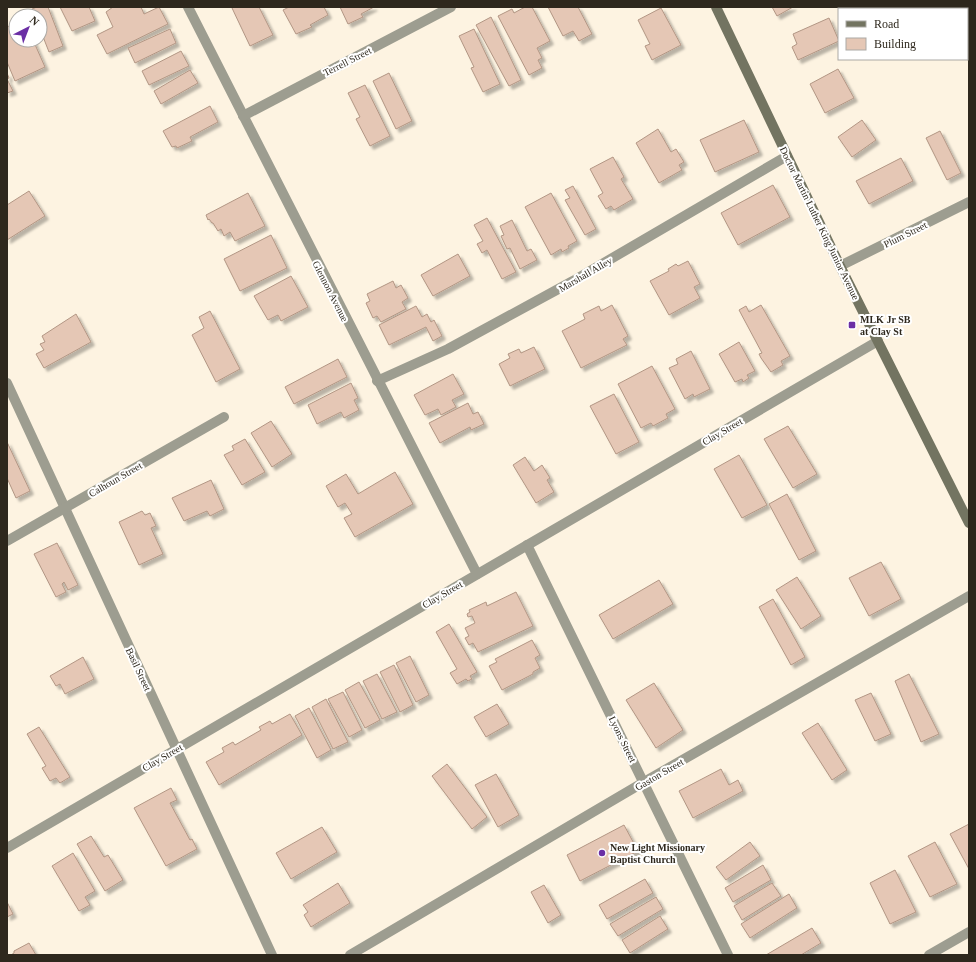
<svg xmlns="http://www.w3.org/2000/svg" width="976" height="962" font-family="Georgia,serif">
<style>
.building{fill:#e5c7b5;stroke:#b29684;filter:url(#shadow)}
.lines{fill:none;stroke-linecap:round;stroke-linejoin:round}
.street{stroke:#9d9d90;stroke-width:10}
.secondary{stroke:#737461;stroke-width:10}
.poi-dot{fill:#6b2fa5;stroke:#fff;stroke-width:1.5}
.labels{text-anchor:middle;stroke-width:4;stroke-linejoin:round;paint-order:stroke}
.street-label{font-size:10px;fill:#2e281d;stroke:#fff}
.poi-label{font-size:10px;font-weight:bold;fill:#2e281d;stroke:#fff;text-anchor:start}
</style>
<defs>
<filter id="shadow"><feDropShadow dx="3.5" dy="3.5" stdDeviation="1" flood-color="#0004"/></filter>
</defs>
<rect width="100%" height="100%" fill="#fdf3e1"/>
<!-- building -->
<g class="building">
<polygon points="37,7 48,7 63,46 49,52 40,29 40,16 35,16 32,9"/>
<polygon points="60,7 89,7 95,21 72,31"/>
<polygon points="113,7 141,7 144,14 159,7 168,24 107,54 97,35 113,27 106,12"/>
<polygon points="234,7 259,7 273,35 250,46 232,8"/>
<polygon points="289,7 324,7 328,15 310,25 312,27 296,34 283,10"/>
<polygon points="340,7 374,7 361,14 363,17 348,24"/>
<polygon points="525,7 532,7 550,41 537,48 542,58 538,60 542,68 529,75 498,16 512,9 514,13"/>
<polygon points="548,7 578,7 592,34 579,41 573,31 563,36"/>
<polygon points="772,7 793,7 777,16"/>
<polygon points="949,7 969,7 969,10 950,9"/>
<polygon points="661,8 681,45 652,60 645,46 650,44 638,20"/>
<polygon points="491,17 521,80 509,86 476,25"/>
<polygon points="829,18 839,41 798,60 792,47 797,44 793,34"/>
<polygon points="16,23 16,40 33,40 45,67 15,81 7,62 7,27"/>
<polygon points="170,29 176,43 135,63 128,48"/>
<polygon points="474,29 500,84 483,92 471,68 474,67 459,36"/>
<polygon points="969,34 969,62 967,58 967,35"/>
<polygon points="181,51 189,66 149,85 142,71"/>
<polygon points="838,69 854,98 825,113 810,84"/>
<polygon points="190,70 198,83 161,104 154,91"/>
<polygon points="7,73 9,78 7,79 13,91 7,93"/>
<polygon points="389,73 412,121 396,129 373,81"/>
<polygon points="365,85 390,136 370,146 356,119 360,117 348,93"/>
<polygon points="210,106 218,122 190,137 192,141 177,148 176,146 172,147 163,131"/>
<polygon points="744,120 759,152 715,172 700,140"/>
<polygon points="862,120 876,140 852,157 838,137"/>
<polygon points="658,129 671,152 676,149 684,162 679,165 682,170 659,183 636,143"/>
<polygon points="940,131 961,173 947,180 926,138"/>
<polygon points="613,157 624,177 621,179 633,199 614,210 611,206 606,209 598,196 603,193 590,169"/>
<polygon points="901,158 913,181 869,204 856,181"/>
<polygon points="773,185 790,217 738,245 721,213"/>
<polygon points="573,186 596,229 585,235 565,200 570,198 565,190"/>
<polygon points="29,191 45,216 7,240 7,205"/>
<polygon points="248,193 265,226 235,241 230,232 224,236 221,229 218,231 213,223 212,223 209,219 208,220 206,215"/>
<polygon points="551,193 577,241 568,246 569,248 562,252 561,249 551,255 525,207"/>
<polygon points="487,218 516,272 502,279 487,250 482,253 477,244 483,241 474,225"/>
<polygon points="512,220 527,251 531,249 537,260 520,269 510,248 507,249 501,236 504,235 500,226"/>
<polygon points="271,235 287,268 240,291 224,259"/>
<polygon points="458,254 470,276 433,296 421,275"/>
<polygon points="688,261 700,284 694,287 700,298 669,315 650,281 669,271 668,269 676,264 678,266"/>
<polygon points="291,276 308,307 281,321 278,315 268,320 254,296"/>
<polygon points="393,281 396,288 401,285 408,298 402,302 406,309 381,322 377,316 373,318 366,303 370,301 367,294"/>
<polygon points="612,305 628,336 623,339 627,345 581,368 562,331 585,319 583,314 599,306 601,311"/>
<polygon points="761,305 790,356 781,361 783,365 771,372 761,358 759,354 762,353 739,310 746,306 749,312"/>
<polygon points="416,306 422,317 427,314 431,322 434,320 442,336 433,341 426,327 389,345 379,325"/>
<polygon points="210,311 240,369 216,382 192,335 204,328 199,317"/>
<polygon points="76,314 91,342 44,368 36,354 44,350 40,344 45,342 42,336"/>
<polygon points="739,342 755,371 747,375 749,378 743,382 742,379 735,382 719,354"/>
<polygon points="534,347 545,369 510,386 499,364 510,358 508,354 519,349 521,353"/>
<polygon points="691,351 710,389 694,397 693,394 685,399 669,368 678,364 676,359"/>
<polygon points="338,359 347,377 294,404 285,387"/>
<polygon points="652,366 675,409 666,414 668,418 653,426 651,423 641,428 618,384"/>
<polygon points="453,374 464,394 452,400 456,407 441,415 438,409 425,415 414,395"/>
<polygon points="351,383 358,398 354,400 359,410 344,418 341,412 317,424 308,405"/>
<polygon points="614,394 639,442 616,454 590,406"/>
<polygon points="468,403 473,414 478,412 484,424 471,430 470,427 440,443 429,423"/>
<polygon points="271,421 292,454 272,467 251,433"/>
<polygon points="788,426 817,474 793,488 764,439"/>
<polygon points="245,439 265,472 242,485 224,455 234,450 232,446"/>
<polygon points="7,442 30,491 16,498 7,478"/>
<polygon points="739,455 767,505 742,518 714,469"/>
<polygon points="525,457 534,471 542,465 550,478 547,480 554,492 536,503 513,465"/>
<polygon points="395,472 413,504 355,537 344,518 352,514 345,503 338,507 326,486 346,474 358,494"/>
<polygon points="211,480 224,509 210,516 207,511 184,521 172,498"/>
<polygon points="787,494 816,551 799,560 769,504"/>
<polygon points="142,511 145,515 150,513 156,526 151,528 163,554 139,565 119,522"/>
<polygon points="57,543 78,585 68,590 64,582 62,584 66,592 56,597 34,554"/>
<polygon points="881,562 901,599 869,616 849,578"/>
<polygon points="797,577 821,616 801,629 776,590"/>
<polygon points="659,580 673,604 613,639 599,615"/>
<polygon points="516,592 533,626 478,652 473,643 469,645 465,638 469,636 465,628 475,623 472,616 468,617 467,614 470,612 469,610 486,602 487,606"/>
<polygon points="773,599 805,657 791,665 759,607"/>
<polygon points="449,624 477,672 470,676 472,679 468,681 466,679 457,684 450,673 457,669 436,632"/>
<polygon points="532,640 540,655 535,658 540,668 533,672 533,674 502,690 489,666 497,662 495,659"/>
<polygon points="410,656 429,695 416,702 396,663"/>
<polygon points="83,657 94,679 65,694 60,684 56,686 50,676"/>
<polygon points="394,665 413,705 400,712 380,672"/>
<polygon points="377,674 397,712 382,719 363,681"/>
<polygon points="909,674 939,734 921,742 895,681"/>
<polygon points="359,682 380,720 365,728 345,690"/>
<polygon points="654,683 683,730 656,748 626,700"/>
<polygon points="343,692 362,730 349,737 328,699"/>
<polygon points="871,693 891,734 875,741 855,700"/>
<polygon points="326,699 348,742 333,749 312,707"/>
<polygon points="497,704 509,724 486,737 474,717"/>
<polygon points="309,708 331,750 317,758 295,716"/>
<polygon points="290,714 302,735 219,785 206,762 224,752 222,748 233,742 235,745 261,730 259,727 270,721 272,724"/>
<polygon points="818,723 847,770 832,780 802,733"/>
<polygon points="39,727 70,777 60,783 56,778 50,781 42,768 46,766 27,734"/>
<polygon points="447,764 487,817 472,829 432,776"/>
<polygon points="721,769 729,785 738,780 743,791 693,818 679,791"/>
<polygon points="496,774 519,815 498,827 475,785"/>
<polygon points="171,788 177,800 170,803 190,840 192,839 197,849 166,866 134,808"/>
<polygon points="969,824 969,869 950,834"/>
<polygon points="624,825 638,851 580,881 567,855"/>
<polygon points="322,827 337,852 291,879 276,853"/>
<polygon points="91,836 104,857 108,855 123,880 105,891 77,844"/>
<polygon points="750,842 760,856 726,880 716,867"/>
<polygon points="935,842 957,884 930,897 908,856"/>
<polygon points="73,853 95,891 85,897 90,905 79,911 52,866"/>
<polygon points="763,865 771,880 733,902 725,888"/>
<polygon points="895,870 916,912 890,924 870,883"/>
<polygon points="645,879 653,893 607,919 599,905"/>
<polygon points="338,883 350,903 311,927 304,915 308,912 303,905"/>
<polygon points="772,883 781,896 742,920 734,906"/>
<polygon points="544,885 561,915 548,923 531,892"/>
<polygon points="789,894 797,908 750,938 741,924"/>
<polygon points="656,897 663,909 618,936 610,924"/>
<polygon points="7,902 13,914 7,917"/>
<polygon points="660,916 668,929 630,953 622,940"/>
<polygon points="812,928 821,943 801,955 766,955"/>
<polygon points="29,943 36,955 11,955 14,953 14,951"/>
</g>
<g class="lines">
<!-- street -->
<g class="street">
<polyline points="188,7 477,574"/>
<polyline points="243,116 451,7"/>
<polyline points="840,266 969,202"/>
<polyline points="377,381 448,349 573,281 787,156"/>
<polyline points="7,383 272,955"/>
<polyline points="7,541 224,417"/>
<polyline points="527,545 728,955"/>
<polyline points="7,848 878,341"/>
<polyline points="350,955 644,782 969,596"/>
<polyline points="929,955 969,932"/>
</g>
<!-- secondary -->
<polyline class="secondary" points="716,7 840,266 969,523"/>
</g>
<!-- markers -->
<g class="poi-dot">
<rect x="848" y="321" width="8" height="8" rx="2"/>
<circle cx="602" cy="853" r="4"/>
</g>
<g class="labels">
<!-- street labels -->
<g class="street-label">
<text transform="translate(347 61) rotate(-27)" y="4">Terrell Street</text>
<text transform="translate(820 223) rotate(64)" y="4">Doctor Martin Luther King Junior Avenue</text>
<text transform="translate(905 234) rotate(-26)" y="4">Plum Street</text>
<text transform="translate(585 274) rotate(-30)" y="4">Marshall Alley</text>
<text transform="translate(331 291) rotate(63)" y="4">Glennon Avenue</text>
<text transform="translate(722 431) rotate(-30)" y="4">Clay Street</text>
<text transform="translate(115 479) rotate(-30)" y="4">Calhoun Street</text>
<text transform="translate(442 594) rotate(-30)" y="4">Clay Street</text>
<text transform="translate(139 669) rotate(65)" y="4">Basil Street</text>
<text transform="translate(623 739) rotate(64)" y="4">Lyons Street</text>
<text transform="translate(162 757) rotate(-30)" y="4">Clay Street</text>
<text transform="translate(659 774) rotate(-30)" y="4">Gaston Street</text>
</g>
<!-- poi labels -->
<g class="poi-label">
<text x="860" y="323">MLK Jr SB<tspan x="860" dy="12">at Clay St</tspan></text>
<text x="610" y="851">New Light Missionary<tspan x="610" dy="12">Baptist Church</tspan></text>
</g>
</g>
<!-- border -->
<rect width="976" height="962" fill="none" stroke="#2e281d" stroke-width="16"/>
<!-- legend -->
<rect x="838" y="8" width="130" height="52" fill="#ffffff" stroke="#aba9a5"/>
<rect x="846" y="21" width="20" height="6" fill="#737461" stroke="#aba9a5"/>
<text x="874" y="28" font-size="12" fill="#2e281d">Road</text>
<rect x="846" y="38" width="20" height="12" fill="#e5c7b5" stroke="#aba9a5"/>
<text x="874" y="48" font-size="12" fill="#2e281d">Building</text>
<!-- north arrow -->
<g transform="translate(28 28) rotate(42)"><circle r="19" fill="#ffffff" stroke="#aba9a5"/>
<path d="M0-3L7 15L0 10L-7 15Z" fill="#6b2fa5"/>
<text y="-6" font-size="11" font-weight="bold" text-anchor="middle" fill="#2e281d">N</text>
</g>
</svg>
